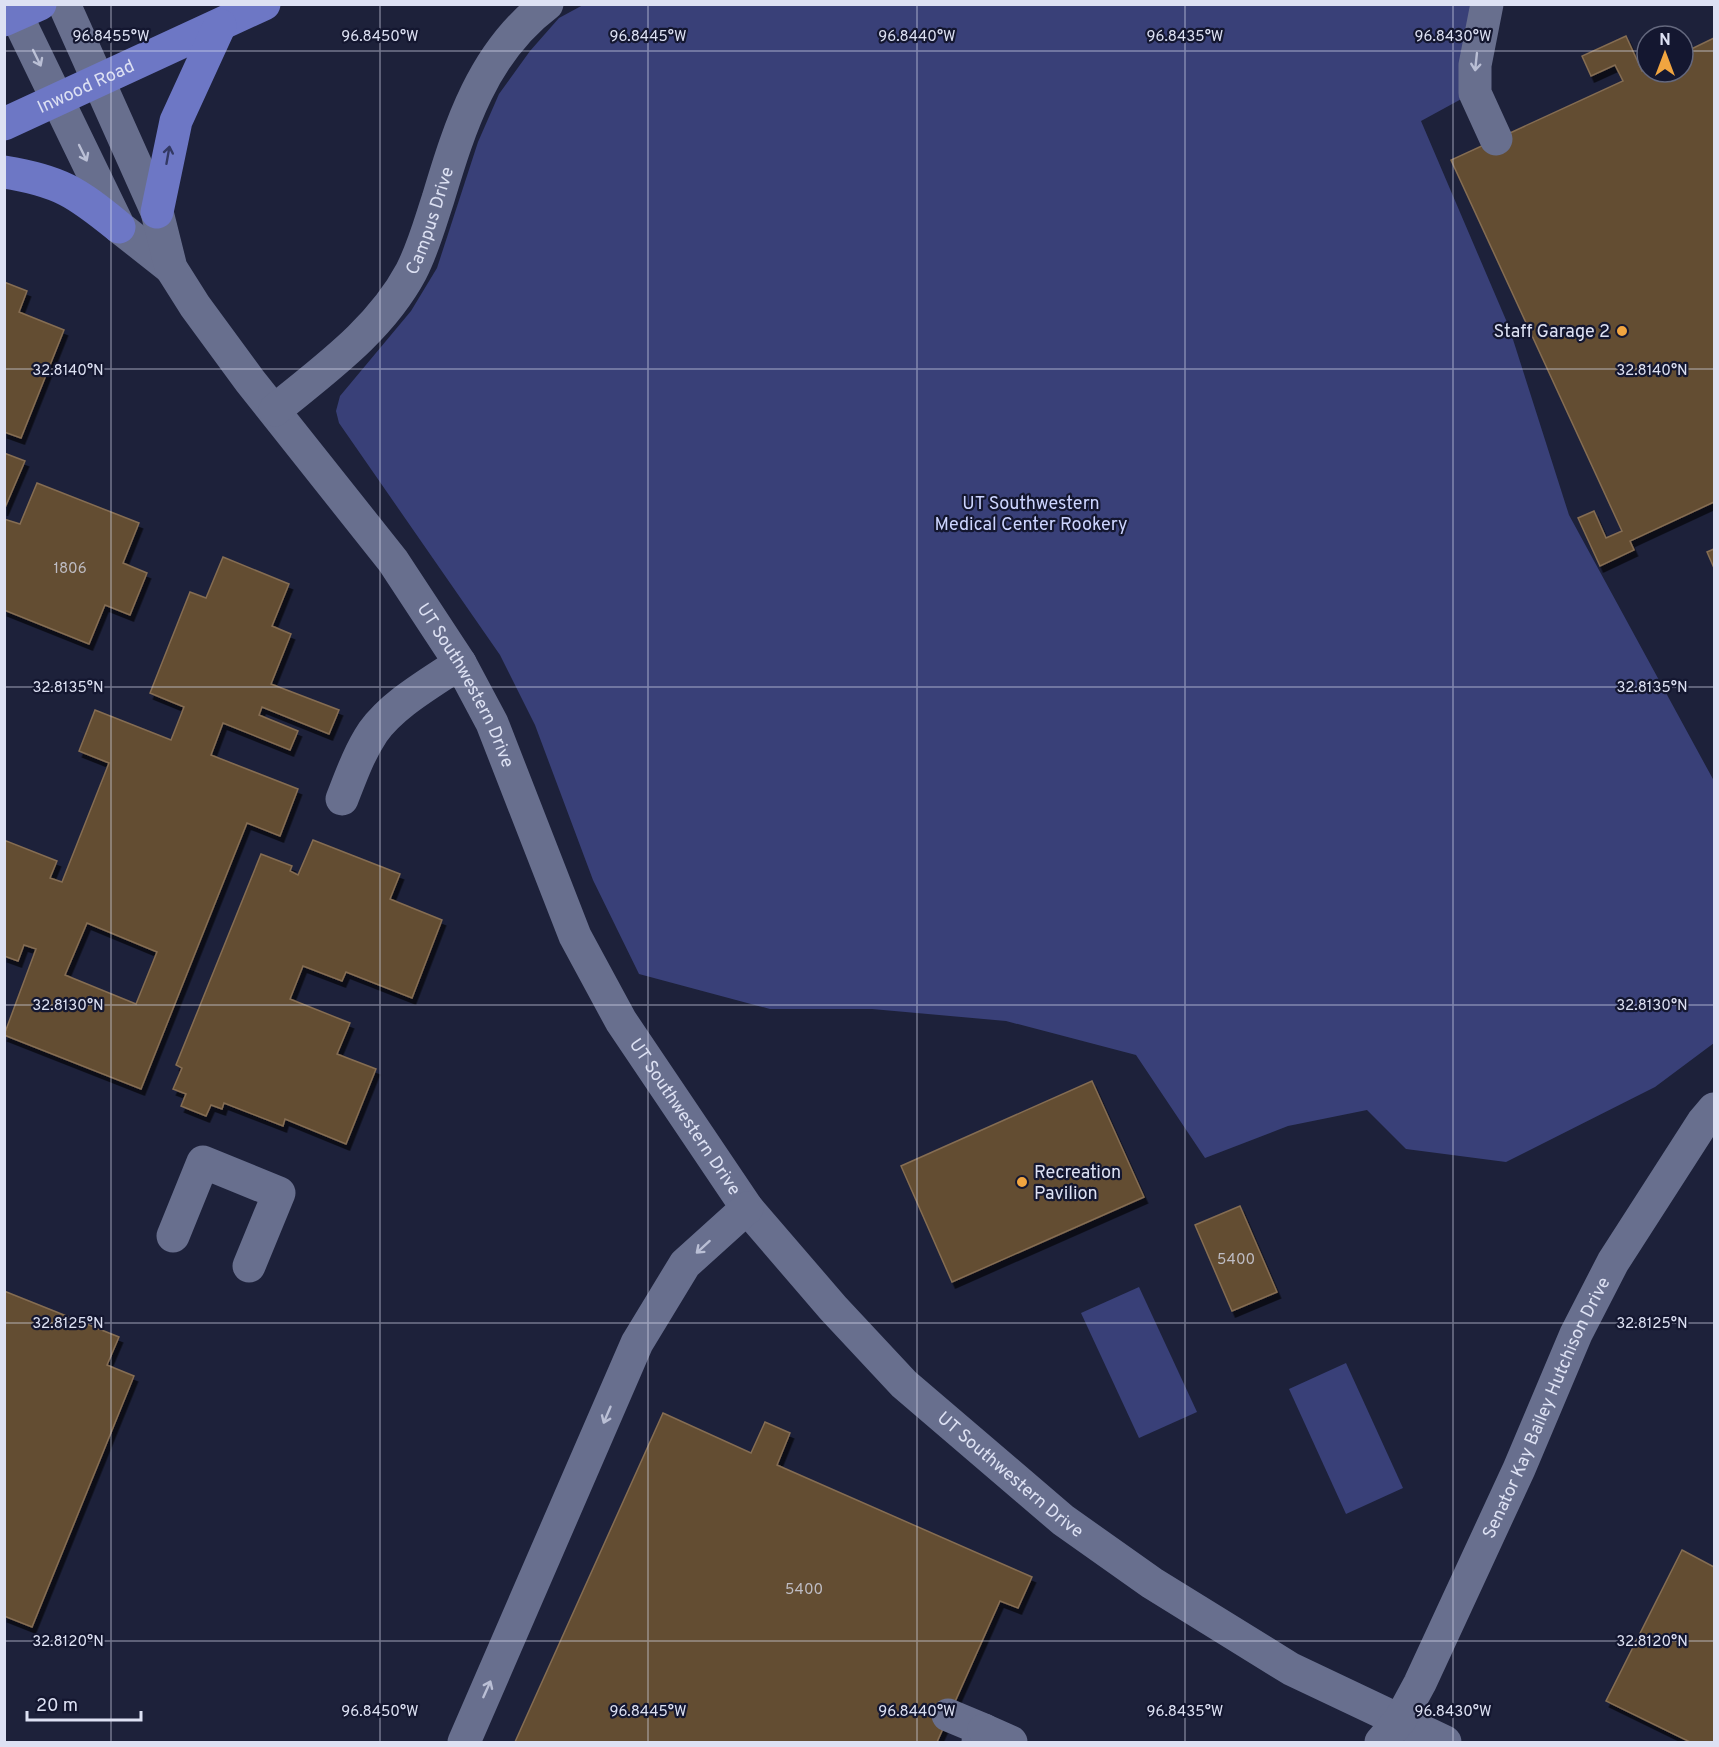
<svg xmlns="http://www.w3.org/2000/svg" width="1719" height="1747" font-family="Overpass,sans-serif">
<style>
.green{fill:#394078}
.building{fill:#634d33;stroke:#856d52;stroke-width:1.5;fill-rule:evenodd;filter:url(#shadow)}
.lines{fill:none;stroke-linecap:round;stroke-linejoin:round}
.minor{stroke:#686f8e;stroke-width:33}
.major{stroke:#6d77c5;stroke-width:33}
.oneway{stroke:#babfd5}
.oneway2{stroke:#333964}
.ticks{fill:none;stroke:#dde1f3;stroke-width:1.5;stroke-opacity:0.45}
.poi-dot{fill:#f1a540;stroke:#141730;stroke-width:2}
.labels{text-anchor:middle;stroke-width:4.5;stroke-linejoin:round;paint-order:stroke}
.number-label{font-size:15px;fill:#bebcc3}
.street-label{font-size:18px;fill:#dde1f3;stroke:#141730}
.poi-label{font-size:18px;fill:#dde1f3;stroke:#141730;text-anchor:end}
.park-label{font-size:18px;fill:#cdd5ff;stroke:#141730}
.ticks-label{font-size:15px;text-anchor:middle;fill:#dde1f3;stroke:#141730;stroke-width:4.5;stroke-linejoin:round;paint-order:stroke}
</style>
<defs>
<filter id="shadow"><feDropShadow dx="3.5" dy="6" stdDeviation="0" flood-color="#0009"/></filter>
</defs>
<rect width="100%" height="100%" fill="#1d213a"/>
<!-- green -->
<g class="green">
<polygon points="583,5 1475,5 1465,97 1421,121 1509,327 1569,515 1714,781 1714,1043 1655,1087 1506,1162 1406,1149 1367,1110 1288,1126 1205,1158 1136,1055 1006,1021 872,1009 770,1009 639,974 593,880 535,725 500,655 339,423 336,411 340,396 411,311 437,268 478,142 499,94 530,51 559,18"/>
<polygon points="1139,1287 1197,1412 1139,1438 1081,1313"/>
<polygon points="1346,1363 1403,1488 1346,1514 1289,1389"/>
</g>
<!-- building -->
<g class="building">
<polygon points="1626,36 1642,71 1647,69 1647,72 1683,72 1683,53 1714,38 1714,502 1630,541 1634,550 1600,566 1578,518 1594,511 1606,538 1622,531 1451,160 1623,81 1615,65 1591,76 1582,56"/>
<polygon points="4,282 27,291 19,312 64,330 21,438 4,432"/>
<polygon points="4,453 25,461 4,510"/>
<polygon points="37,483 139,523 123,563 147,573 130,615 105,605 89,644 4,610 4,519 20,524"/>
<polygon points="1714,549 1714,568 1707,552"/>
<path d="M223,557L289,584L272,626L291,634L271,684L339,710L329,734L262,707L259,715L298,731L290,750L223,723L211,755L298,789L280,836L247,823L141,1089L4,1035L36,949L24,945L18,961L4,956V840L57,861L50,878L62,882L109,763L79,751L95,710L171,740L184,707L150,693L190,592L206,598ZM87,923L157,952L136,1004L65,975Z"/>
<polygon points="313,840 400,874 390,899 442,920 412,998 346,972 342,981 303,966 290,999 350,1023 337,1054 376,1069 346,1144 285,1119 283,1126 224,1103 222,1109 211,1105 206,1116 181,1106 186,1094 173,1089 182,1068 176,1065 261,854 292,866 290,871 298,875"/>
<polygon points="1092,1081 1144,1197 952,1282 901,1166"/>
<polygon points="1240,1206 1277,1292 1232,1311 1195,1225"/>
<polygon points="4,1291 119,1337 107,1365 134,1376 32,1627 4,1616"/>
<polygon points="663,1413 751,1453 765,1422 790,1433 777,1465 1032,1577 1018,1608 1000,1601 937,1742 515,1742"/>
<polygon points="1682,1550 1714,1567 1714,1742 1690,1742 1606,1701"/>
</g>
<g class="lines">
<!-- minor -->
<g class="minor">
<polyline points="11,4 119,227 171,268"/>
<path id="s1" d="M64,4L157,212L171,268L195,306L250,381L393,561L460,663L492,723L575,936L621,1021L747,1208L833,1308L904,1384L1063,1520L1152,1583L1291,1669L1445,1742"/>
<polyline points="1487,4 1475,65 1475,93 1496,139"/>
<path id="s2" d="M275,410C325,369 380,330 411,272C423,249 430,223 438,199C460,126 483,52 547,4"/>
<path d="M342,799C351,776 359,753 373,732C394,703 431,683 460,663"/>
<polyline points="173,1236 203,1162 279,1193 249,1266"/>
<polyline points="948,1715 984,1730 978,1742"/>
<polyline points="984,1730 1011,1742"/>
<polyline points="464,1742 637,1343 685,1264 747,1208"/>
<path id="s3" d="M1381,1742L1400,1720L1420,1683L1519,1469L1576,1334L1613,1262L1703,1122L1714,1109"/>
</g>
<!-- major -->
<g class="major">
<polyline points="4,20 40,4"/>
<path id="s4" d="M4,124L264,4"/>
<path d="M4,172C60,181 76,192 119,227"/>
<polyline points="157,212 176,121 220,25"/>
</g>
</g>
<!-- one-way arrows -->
<defs><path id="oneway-shaft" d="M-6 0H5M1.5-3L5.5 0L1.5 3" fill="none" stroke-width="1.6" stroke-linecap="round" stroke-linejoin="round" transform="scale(1.5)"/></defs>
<g class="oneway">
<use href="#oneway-shaft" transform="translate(37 58) rotate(64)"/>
<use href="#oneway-shaft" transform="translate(1476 62) rotate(96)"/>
<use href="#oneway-shaft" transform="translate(83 153) rotate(64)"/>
<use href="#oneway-shaft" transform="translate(703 1247) rotate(138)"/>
<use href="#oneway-shaft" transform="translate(607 1415) rotate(113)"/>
<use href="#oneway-shaft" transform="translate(487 1689) rotate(-66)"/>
</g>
<use class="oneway2" href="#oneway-shaft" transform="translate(168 155) rotate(-80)"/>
<!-- ticks -->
<path class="ticks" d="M111,4V1742M380,4V1742M648,4V1742M917,4V1742M1185,4V1742M1453,4V1742M4,51H1647M1683,51H1714M4,369H1714M4,687H1714M4,1005H1714M4,1323H1714M4,1641H1714"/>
<!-- markers -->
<g class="poi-dot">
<circle cx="1622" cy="331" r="6"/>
<circle cx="1022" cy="1182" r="6"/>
</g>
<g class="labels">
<!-- number labels -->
<g class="number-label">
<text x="70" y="573">1806</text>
<text x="1236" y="1264">5400</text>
<text x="804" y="1594">5400</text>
</g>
<!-- street labels -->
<g class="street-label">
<text dy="6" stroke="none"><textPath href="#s4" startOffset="90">Inwood Road</textPath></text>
<text dy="6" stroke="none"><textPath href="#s2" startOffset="250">Campus Drive</textPath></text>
<text dy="6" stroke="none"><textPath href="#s1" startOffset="798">UT Southwestern Drive</textPath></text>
<text dy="6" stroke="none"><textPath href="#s1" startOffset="1284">UT Southwestern Drive</textPath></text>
<text dy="6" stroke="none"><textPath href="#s3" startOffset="374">Senator Kay Bailey Hutchison Drive</textPath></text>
<text dy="6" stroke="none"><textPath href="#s1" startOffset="1770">UT Southwestern Drive</textPath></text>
</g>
<!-- poi labels -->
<g class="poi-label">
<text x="1610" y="337">Staff Garage 2</text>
<text x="1034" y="1178" text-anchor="start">Recreation<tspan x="1034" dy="21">Pavilion</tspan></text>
</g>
<!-- park labels -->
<g class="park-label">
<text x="1031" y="509">UT Southwestern<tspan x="1031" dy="21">Medical Center Rookery</tspan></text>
</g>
</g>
<g class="ticks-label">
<text x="111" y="41">96.8455°W</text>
<text x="380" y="41">96.8450°W</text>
<text x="648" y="41">96.8445°W</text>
<text x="917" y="41">96.8440°W</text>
<text x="1185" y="41">96.8435°W</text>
<text x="1453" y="41">96.8430°W</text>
<text x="68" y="375">32.8140°N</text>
<text x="1652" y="375">32.8140°N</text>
<text x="68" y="692">32.8135°N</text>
<text x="1652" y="692">32.8135°N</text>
<text x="68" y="1010">32.8130°N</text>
<text x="1652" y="1010">32.8130°N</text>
<text x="68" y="1328">32.8125°N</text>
<text x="1652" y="1328">32.8125°N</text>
<text x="68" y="1646">32.8120°N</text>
<text x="1652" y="1646">32.8120°N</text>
<text x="380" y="1716">96.8450°W</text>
<text x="648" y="1716">96.8445°W</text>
<text x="917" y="1716">96.8440°W</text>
<text x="1185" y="1716">96.8435°W</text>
<text x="1453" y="1716">96.8430°W</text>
</g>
<!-- border -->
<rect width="1719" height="1747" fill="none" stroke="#dde1f3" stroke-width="12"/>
<!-- north arrow -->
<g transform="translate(1665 54)"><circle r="28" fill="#141730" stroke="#64687e" stroke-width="1.5"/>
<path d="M0-4.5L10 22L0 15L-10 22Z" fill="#f1a540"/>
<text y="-9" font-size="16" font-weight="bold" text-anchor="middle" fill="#dde1f3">N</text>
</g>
<!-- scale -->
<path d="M27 1711v9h114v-9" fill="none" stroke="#dde1f3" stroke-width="3"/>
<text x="36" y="1711" font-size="18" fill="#dde1f3" stroke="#141730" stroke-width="4.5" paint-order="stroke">20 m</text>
</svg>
